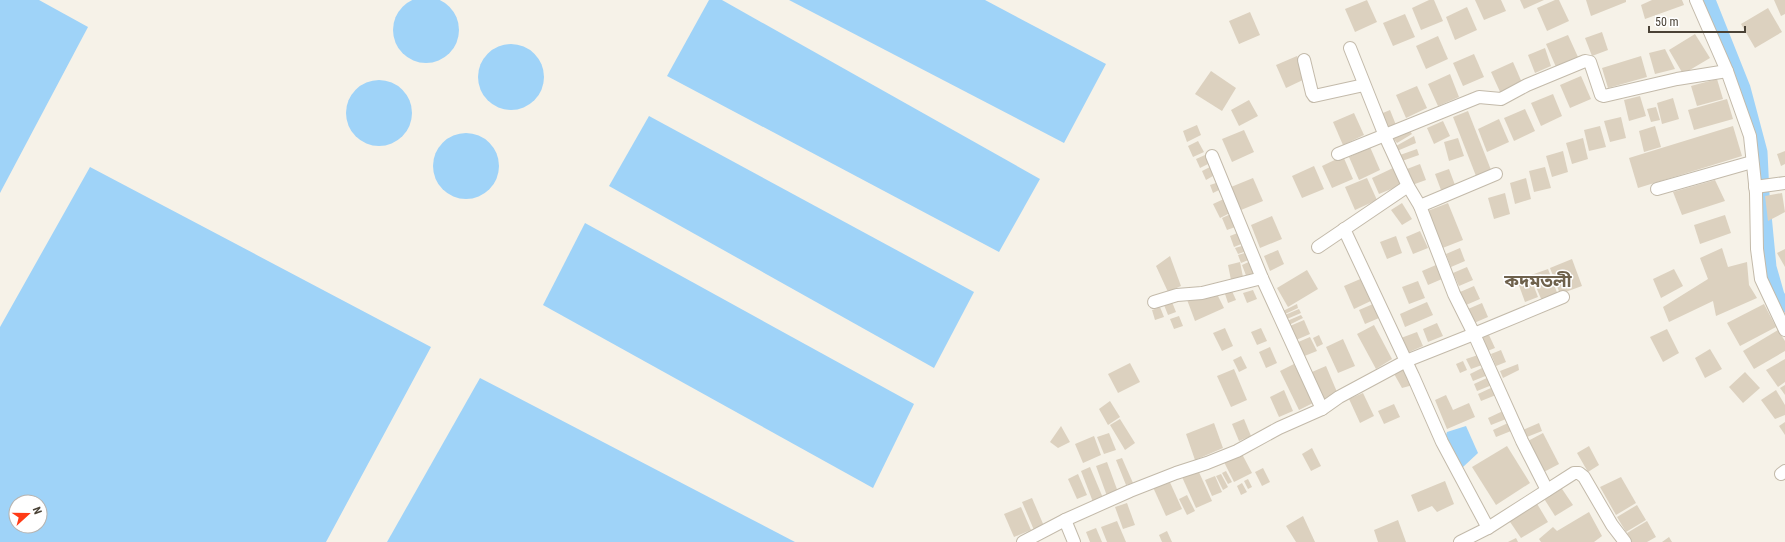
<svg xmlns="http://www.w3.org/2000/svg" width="1785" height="542" font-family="'Roboto Condensed','Noto Sans Bengali',sans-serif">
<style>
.water{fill:#9fd3f8;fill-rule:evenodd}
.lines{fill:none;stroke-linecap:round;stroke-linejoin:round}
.canal{stroke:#9fd3f8;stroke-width:13}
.building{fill:#dcd1bf}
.street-casing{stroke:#c3baaa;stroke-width:14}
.street{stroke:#fff;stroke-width:12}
.labels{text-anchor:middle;stroke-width:3;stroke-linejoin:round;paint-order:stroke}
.district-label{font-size:18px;font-weight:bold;fill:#6e614c;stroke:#fff}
</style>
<rect width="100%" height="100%" fill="#f6f2e8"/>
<!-- water -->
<g class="water">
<circle cx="426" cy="30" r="33"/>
<polygon points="0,0 39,0 88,27 0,193"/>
<polygon points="709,0 722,0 1040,179 999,252 667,76"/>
<polygon points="789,0 985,0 1106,64 1064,143"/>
<circle cx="511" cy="77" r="33"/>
<circle cx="379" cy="113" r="33"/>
<polygon points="649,116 974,292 934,368 609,186"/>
<circle cx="466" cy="166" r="33"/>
<path d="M90,167L431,347L326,542H0V327ZM16,502H40V526H16Z"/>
<polygon points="585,223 914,404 873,488 543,305"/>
<polygon points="480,378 795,542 387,542"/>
<polygon points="1466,426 1478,453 1463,467 1457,462 1446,435 1447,432"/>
</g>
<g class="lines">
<!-- canal -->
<polyline class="canal" points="1709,0 1744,88 1761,152 1763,194 1770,267 1778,295 1785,306"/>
</g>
<!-- building -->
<g class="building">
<polygon points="1367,0 1377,22 1355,32 1345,9"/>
<polygon points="1429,0 1434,0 1443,21 1421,30 1412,8"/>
<polygon points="1475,0 1501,0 1506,11 1484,20"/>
<polygon points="1520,0 1544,0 1524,9"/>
<polygon points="1555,0 1559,0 1569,21 1547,31 1537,8"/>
<polygon points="1586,0 1626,0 1626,2 1591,16"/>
<polygon points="1652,0 1682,0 1684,5 1645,19 1641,5"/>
<polygon points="1774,0 1785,0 1785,14 1781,16"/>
<polygon points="1467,7 1477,30 1455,40 1446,17"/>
<polygon points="1768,8 1782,32 1755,48 1741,24"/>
<polygon points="1250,12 1260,35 1239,44 1229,21"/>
<polygon points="1405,14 1415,37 1393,46 1383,23"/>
<polygon points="1602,32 1608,50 1592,56 1585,38"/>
<polygon points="1695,34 1710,58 1683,74 1669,50"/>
<polygon points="1568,35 1578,57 1556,67 1546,44"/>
<polygon points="1438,36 1448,59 1426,69 1416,46"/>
<polygon points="1545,48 1551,66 1535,73 1528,55"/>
<polygon points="1665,49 1675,69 1655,74 1649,53"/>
<polygon points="1474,54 1484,77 1463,86 1453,63"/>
<polygon points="1297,56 1307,78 1286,88 1276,65"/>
<polygon points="1641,56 1647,77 1608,88 1602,68"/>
<polygon points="1513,62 1523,85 1501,94 1491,72"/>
<polygon points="1211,71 1236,88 1222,111 1195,94"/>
<polygon points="1450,74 1459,97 1438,106 1428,84"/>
<polygon points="1581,76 1591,99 1570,108 1560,85"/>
<polygon points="1717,79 1723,99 1697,106 1691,86"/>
<polygon points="1417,86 1427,108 1406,118 1396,95"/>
<polygon points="1553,94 1562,116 1541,126 1531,103"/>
<polygon points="1640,96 1646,116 1629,121 1624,100"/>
<polygon points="1673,98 1679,119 1662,124 1657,103"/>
<polygon points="1727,99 1733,119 1694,130 1688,110"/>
<polygon points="1249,100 1258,116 1239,126 1231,110"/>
<polygon points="1656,107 1660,120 1651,122 1647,109"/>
<polygon points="1525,109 1535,131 1514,141 1504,118"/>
<polygon points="1390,110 1396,125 1384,130 1378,115"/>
<polygon points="1468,111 1491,170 1476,176 1453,117"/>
<polygon points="1354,113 1364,135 1343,145 1333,122"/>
<polygon points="1621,117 1626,138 1610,142 1604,121"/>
<polygon points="1499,119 1509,142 1487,152 1478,129"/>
<polygon points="1443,121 1450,136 1434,144 1427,128"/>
<polygon points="1197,125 1201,135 1187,142 1183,131"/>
<polygon points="1600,126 1606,147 1589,151 1584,130"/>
<polygon points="1655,126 1661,147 1644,152 1639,131"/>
<polygon points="1733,126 1742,156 1638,188 1629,158"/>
<polygon points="1244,130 1254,152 1232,162 1222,139"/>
<polygon points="1410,131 1412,134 1397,143 1393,138"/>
<polygon points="1414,136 1416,143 1397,151 1396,146"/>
<polygon points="1458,138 1464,156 1449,161 1444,142"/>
<polygon points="1583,138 1588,159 1572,164 1566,143"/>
<polygon points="1198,141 1204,152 1193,157 1188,146"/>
<polygon points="1370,147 1380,170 1359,180 1349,157"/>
<polygon points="1417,149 1419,155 1402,161 1400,155"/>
<polygon points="1563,151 1568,172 1552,177 1546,156"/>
<polygon points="1785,151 1785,164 1781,166 1777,154"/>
<polygon points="1205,155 1208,164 1200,168 1196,159"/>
<polygon points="1343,156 1353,179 1332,188 1322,166"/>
<polygon points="1420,164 1426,180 1412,185 1407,169"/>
<polygon points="1314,166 1324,189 1302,198 1292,176"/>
<polygon points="1210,167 1213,176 1206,180 1202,171"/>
<polygon points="1545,167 1551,188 1534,192 1529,171"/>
<polygon points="1393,168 1401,185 1379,194 1372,178"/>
<polygon points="1449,169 1455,185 1441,190 1435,174"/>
<polygon points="1253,178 1263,201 1241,210 1231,187"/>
<polygon points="1367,178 1377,200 1355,210 1345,187"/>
<polygon points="1526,178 1531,199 1515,204 1510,183"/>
<polygon points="1715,180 1725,201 1682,215 1673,192"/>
<polygon points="1216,183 1219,190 1213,193 1210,185"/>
<polygon points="1505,193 1510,214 1494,219 1488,198"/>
<polygon points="1782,193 1785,212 1768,221 1765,196"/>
<polygon points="1226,198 1232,212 1220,218 1213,204"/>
<polygon points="1402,203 1412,219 1402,225 1391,210"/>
<polygon points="1448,203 1463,240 1440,249 1425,212"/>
<polygon points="1233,213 1238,226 1227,230 1222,218"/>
<polygon points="1725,215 1731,233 1700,244 1694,225"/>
<polygon points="1272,216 1282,239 1260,248 1251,225"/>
<polygon points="1420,231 1428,248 1413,254 1406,237"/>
<polygon points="1240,232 1244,243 1234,247 1230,236"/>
<polygon points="1396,236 1402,253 1387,259 1380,242"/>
<polygon points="1245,245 1247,251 1238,254 1235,248"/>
<polygon points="1460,248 1465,261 1451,267 1446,254"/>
<polygon points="1722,248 1728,267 1747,262 1749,285 1757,298 1716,316 1713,301 1669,322 1663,307 1708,279 1700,258"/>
<polygon points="1785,249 1785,267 1777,253"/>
<polygon points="1278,250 1284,264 1270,271 1264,256"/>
<polygon points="1248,252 1251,259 1241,263 1238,255"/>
<polygon points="1170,256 1181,286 1168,292 1156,266"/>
<polygon points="1572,259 1582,286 1560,294 1550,268"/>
<polygon points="1253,260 1258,275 1247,278 1242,265"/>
<polygon points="1240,262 1243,277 1231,280 1228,265"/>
<polygon points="1436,265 1442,279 1428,285 1422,271"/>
<polygon points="1467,267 1473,280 1459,286 1453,273"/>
<polygon points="1548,269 1558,295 1542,301 1531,275"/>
<polygon points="1674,269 1683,286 1661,298 1653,279"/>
<polygon points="1307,270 1318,289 1288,307 1277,288"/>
<polygon points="1530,276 1538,297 1525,302 1517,280"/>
<polygon points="1365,277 1375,299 1354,309 1344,286"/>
<polygon points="1418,281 1425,298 1409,304 1402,287"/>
<polygon points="1474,286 1480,299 1466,305 1460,292"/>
<polygon points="1253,290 1257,299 1247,303 1243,293"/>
<polygon points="1232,291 1236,300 1228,303 1225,294"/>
<polygon points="1217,294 1224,308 1195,321 1186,297"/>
<polygon points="1172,302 1176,312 1168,315 1164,305"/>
<polygon points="1427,302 1433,315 1405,327 1400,314"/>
<polygon points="1482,303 1488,317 1474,323 1468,309"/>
<polygon points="1297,304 1298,308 1285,314 1283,311"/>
<polygon points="1373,304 1379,318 1365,324 1359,310"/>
<polygon points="1764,304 1776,327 1740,346 1727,323"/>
<polygon points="1160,307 1164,317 1155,320 1152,310"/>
<polygon points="1299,309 1301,313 1287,319 1285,315"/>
<polygon points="1301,315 1303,318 1289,325 1287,321"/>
<polygon points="1179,316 1183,326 1174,329 1170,319"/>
<polygon points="1304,320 1310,334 1296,340 1290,326"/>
<polygon points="1437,323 1443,336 1428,342 1423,329"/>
<polygon points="1374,325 1392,359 1376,369 1357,334"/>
<polygon points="1225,328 1233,346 1222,351 1213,333"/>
<polygon points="1261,328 1267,341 1257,345 1251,332"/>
<polygon points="1667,329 1679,353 1663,362 1650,337"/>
<polygon points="1778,330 1785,341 1785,351 1754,369 1743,351"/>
<polygon points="1417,332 1423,346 1407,353 1401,338"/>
<polygon points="1319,335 1323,344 1317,347 1313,338"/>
<polygon points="1489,335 1495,348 1485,352 1479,339"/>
<polygon points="1310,337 1317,351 1302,357 1296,343"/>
<polygon points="1343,339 1355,366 1338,373 1326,347"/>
<polygon points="1270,347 1277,363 1266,368 1259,352"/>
<polygon points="1710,349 1722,369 1705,378 1695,358"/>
<polygon points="1501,350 1506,362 1496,366 1491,354"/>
<polygon points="1478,355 1482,365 1471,369 1466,359"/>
<polygon points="1241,356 1247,368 1239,372 1233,360"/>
<polygon points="1785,359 1785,382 1778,387 1766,370"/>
<polygon points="1463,361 1467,370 1460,373 1456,364"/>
<polygon points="1130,363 1140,382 1118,393 1108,374"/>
<polygon points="1294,364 1313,403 1299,410 1280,371"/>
<polygon points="1518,364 1519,370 1503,378 1500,371"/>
<polygon points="1326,366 1337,392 1324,399 1312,372"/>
<polygon points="1403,366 1413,385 1402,388 1393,372"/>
<polygon points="1484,367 1488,375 1473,381 1470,374"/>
<polygon points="1234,369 1247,400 1231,407 1217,376"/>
<polygon points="1745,372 1760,388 1743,403 1729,387"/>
<polygon points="1489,377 1492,385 1477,391 1474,384"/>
<polygon points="1785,385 1785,395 1780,388"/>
<polygon points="1493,387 1496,395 1481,401 1478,394"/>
<polygon points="1284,390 1293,411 1279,417 1270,397"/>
<polygon points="1776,390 1785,405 1785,415 1775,419 1761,400"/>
<polygon points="1363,393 1374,416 1360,423 1349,399"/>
<polygon points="1446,395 1453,410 1469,403 1475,417 1447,429 1435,400"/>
<polygon points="1110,401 1120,417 1108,425 1099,409"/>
<polygon points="1394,404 1400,417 1384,424 1378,411"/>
<polygon points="1503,411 1506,419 1491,425 1488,418"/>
<polygon points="1120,419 1135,443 1125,450 1110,425"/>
<polygon points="1244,419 1251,436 1239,441 1232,424"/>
<polygon points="1785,422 1785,435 1779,426"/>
<polygon points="1214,423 1223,448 1195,460 1186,434"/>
<polygon points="1508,423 1511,431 1496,437 1493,430"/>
<polygon points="1539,423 1542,431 1527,437 1523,430"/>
<polygon points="1061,426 1070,442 1058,448 1050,442"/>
<polygon points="1109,433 1116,450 1104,454 1097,437"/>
<polygon points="1543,433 1559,464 1542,473 1526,442"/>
<polygon points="1094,436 1101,455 1083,463 1075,444"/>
<polygon points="1507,446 1530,483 1496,505 1472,467"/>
<polygon points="1589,446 1599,465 1588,472 1577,453"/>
<polygon points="1312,448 1321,466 1311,471 1302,454"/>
<polygon points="1242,454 1252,473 1234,482 1224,462"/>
<polygon points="1122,458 1133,483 1126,485 1116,460"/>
<polygon points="1107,462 1118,492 1107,496 1096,466"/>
<polygon points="1090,467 1103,498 1093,502 1081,471"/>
<polygon points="1263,468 1270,482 1262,486 1255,472"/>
<polygon points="1198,470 1212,501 1196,508 1182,477"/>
<polygon points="1226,471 1232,482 1228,484 1222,473"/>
<polygon points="1078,474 1087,495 1077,499 1068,479"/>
<polygon points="1221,474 1228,487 1223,490 1216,476"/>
<polygon points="1215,476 1222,492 1212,496 1205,480"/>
<polygon points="1621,477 1636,503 1616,515 1600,487"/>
<polygon points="1168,478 1182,509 1166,516 1152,485"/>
<polygon points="1248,479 1252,487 1248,489 1244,481"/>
<polygon points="1445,481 1454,504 1437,512 1432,506 1418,512 1411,495"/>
<polygon points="1242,483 1247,492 1241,495 1237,486"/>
<polygon points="1560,486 1573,505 1555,516 1543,497"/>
<polygon points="1187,495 1195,511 1187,515 1179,499"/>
<polygon points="1032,498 1044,526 1034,530 1022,502"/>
<polygon points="1536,502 1548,522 1521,538 1508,519"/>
<polygon points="1127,503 1135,525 1123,529 1115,507"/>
<polygon points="1637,505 1646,520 1626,532 1617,517"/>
<polygon points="1021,507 1031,530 1014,537 1004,514"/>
<polygon points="1589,512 1602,536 1594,542 1541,542 1539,539 1553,527 1557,531"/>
<polygon points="1303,516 1315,542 1296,542 1286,526"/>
<polygon points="1398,520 1406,542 1378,542 1374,530"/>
<polygon points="1117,521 1126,542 1107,542 1101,527"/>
<polygon points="1647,521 1656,537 1647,542 1632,542 1627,533"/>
<polygon points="1096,528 1102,542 1090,542 1086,532"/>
<polygon points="1167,531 1172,542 1162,542 1159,535"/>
<polygon points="1669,537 1672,542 1662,542"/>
<polygon points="1516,538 1518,542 1508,542"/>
</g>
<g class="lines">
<!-- street casing -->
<g class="street-casing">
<g id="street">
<polyline points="1696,0 1727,71 1750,136 1756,193 1757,249 1761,279 1785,330"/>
<polyline points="1350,48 1385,136 1408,186 1420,206 1454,294 1474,334 1563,297"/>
<polyline points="1304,60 1312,93 1314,96 1364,85"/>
<polyline points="1338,154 1479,97 1501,99 1527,85 1585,61 1590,62 1601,95 1604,96 1677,79 1727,71"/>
<polyline points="1212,156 1262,278 1322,409"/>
<polyline points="1755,187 1785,183"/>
<polyline points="1657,189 1752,162"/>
<polyline points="1420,206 1496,174"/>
<polyline points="1344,229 1413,376 1442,442 1488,528"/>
<polyline points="1318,247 1408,186"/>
<polyline points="1154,302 1177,295 1202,293 1262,278"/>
<polyline points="1781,474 1785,471"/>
<polyline points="1065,520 1074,542"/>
<polyline points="1023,542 1065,520 1130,491 1176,473 1207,463 1237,451 1279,428 1322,409 1339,397 1406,361 1474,334 1522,441 1547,490"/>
<polyline points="1460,542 1488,528 1574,473 1579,473 1584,477 1612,525 1625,542"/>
</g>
</g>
<!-- street -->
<use href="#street" class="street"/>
</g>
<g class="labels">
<!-- district labels -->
<g class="district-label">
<text x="1538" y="287">কদমতলী</text>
</g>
</g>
<!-- north arrow -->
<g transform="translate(28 514) rotate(69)"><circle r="19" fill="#ffffff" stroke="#b7b3af"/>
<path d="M0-3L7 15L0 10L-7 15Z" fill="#ff3b16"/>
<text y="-6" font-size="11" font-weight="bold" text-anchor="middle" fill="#4a4236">N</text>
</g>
<!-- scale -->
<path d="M1649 26v6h96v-6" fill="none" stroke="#4a4236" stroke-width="2"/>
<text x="1655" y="26" font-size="12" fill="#4a4236" stroke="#ffffff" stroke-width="3" paint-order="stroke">50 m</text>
</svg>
